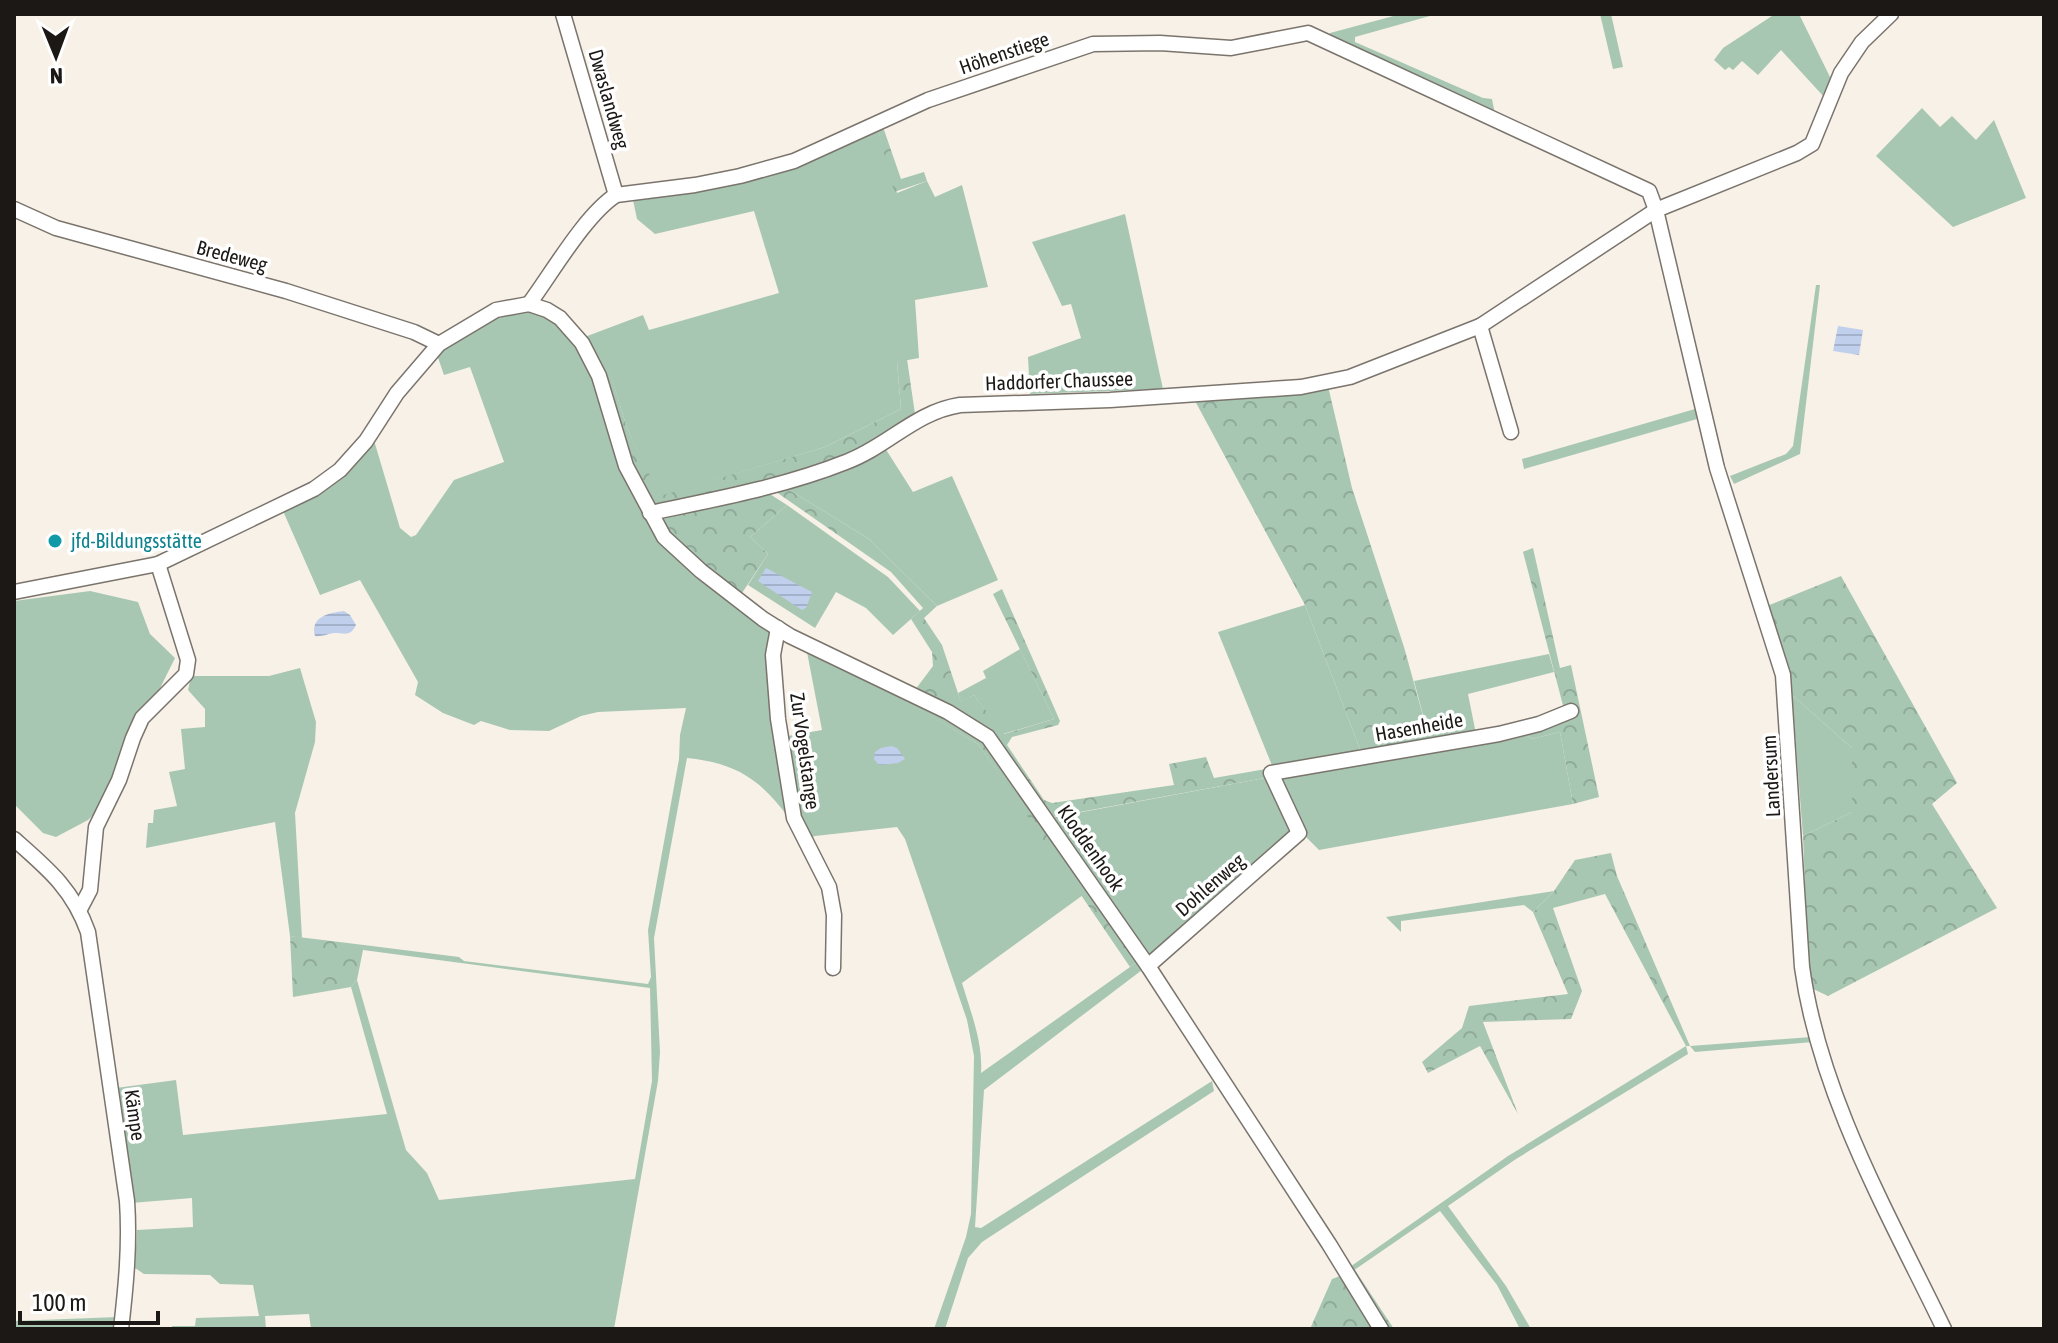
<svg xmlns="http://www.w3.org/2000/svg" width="2058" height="1343" font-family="'Asap Condensed',sans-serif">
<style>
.green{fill:#a8c7b3}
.forest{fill:url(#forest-crowns)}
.water{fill:url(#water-rules)}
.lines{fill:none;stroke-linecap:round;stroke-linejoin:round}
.minor-casing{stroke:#7a746c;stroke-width:17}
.minor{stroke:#fff;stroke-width:14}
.culture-dot{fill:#0f9aa8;stroke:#fff;stroke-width:3}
.labels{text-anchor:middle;stroke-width:7;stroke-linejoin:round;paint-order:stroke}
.street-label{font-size:20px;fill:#1b1815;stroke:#fff}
.culture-label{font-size:20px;fill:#0d838f;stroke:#fff;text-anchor:start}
</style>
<defs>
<pattern id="forest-crowns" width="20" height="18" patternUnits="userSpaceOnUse" patternTransform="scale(2)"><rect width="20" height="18" fill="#a8c7b3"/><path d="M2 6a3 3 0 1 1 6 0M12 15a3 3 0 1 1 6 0" fill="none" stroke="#90aa99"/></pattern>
<pattern id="water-rules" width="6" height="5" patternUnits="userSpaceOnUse" patternTransform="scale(2)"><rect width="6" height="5" fill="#c0cfec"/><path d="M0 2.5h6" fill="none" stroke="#a4b1ca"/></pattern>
</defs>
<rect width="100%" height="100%" fill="#f8f1e8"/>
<!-- green -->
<g class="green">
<polygon points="1401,14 1437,14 1355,37 1355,42 1483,98 1492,99 1495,114 1331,40 1330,33"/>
<polygon points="1600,14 1611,14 1623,67 1613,69"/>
<polygon points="1775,14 1799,14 1831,79 1825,98 1781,50 1758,75 1742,61 1733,70 1729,67 1725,70 1714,60 1723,48"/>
<polygon points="1922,108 1940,127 1952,116 1976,140 1994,120 2026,198 1953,227 1876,156"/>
<polygon points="878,130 897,193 927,181 935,197 962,185 988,287 915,300 919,358 897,362 901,409 825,447 659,497 627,428 609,370 601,373 582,338 643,315 649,330 779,293 754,211 655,234 637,219 633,200 706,190 772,175"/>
<polygon points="1125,214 1163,389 1030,394 1028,357 1081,338 1071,304 1062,306 1032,242"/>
<polygon points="1816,285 1820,285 1800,454 1734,484 1730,476 1786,454 1793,446"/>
<path d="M529,308L558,320L580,346L595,376L624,467L775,630L789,818C760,779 736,763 687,758L654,938L660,1052L658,1081L614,1329H311L309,1314L265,1316L266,1329H172V1326H195L196,1318L259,1316L253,1285L220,1284L210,1275L144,1274L135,1268L137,1230L193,1227L192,1198L131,1203L116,1088L176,1080L183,1135L387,1114L351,987L357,980L406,1150L427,1173L439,1200L635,1179L652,1081L650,988L363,950L364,945L459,957L464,961L648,984L651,977L648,930L679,759L680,735L686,708L598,712L581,716L549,731L510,730L481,721L474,725L443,713L415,695L418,682L360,580L320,595L283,511L373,437L400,528L411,537L416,535L454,480L504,462L470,367L444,375L436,352L495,315Z"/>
<polygon points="1695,409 1697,419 1524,469 1522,459"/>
<polygon points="885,448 913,492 952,476 998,580 937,606 869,539 783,486"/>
<polygon points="787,505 888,577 920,611 893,635 866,608 836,592 815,628 748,585 768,554 750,537"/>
<polygon points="90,591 138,602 150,634 175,658 101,807 88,820 56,837 43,833 14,804 14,601"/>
<polygon points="1305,605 1361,752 1273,768 1218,632"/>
<path d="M806,647L909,699L907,702L978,744L1083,895L962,983C971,1013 983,1042 981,1073L1137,962L1142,970L984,1090L975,1227L981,1228L1212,1081L1214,1091L982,1242L968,1258L945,1329H934L966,1237L971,1214L974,1056L967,1020L905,839L897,827L815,836L807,839L797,816L788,736L822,730Z"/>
<polygon points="1020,649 1054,719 1003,734 974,695 961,703 958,693 986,678 983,671"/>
<polygon points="1549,654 1554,672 1468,694 1476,734 1430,741 1414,681"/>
<polygon points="300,668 316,722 315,742 295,813 302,938 290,936 275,822 146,848 148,823 153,823 154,810 177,806 169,772 185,769 181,729 205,727 205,709 188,690 191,676 269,676"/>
<polygon points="1792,695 1852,748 1852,812 1803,836"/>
<polygon points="1520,731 1532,739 1560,732 1573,804 1319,850 1301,832 1276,775"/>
<polygon points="1270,777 1294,834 1149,962 1050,818"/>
<polygon points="1554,891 1533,912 1524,905 1401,921 1401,932 1386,917"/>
<polygon points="1811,1037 1813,1042 1695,1052 1690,1046"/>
<polygon points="1686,1046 1688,1054 1516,1159 1448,1206 1506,1286 1531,1329 1520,1329 1497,1285 1440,1211 1350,1273 1347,1269 1508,1156"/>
<polygon points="118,1317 116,1329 14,1329 14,1321"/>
</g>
<!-- forest -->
<g class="forest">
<polygon points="883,127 901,179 924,172 927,181 894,192 878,130"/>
<polygon points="907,359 915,414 848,458 765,491 787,505 750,537 768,554 740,596 666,535 628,463 601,373 609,369 627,428 660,496 825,447 901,409 897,362"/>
<polygon points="1328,386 1352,488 1404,647 1430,741 1361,752 1305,605 1194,399"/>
<polygon points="783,486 869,539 937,606 924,618 942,645 961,702 974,695 1004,734 1054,719 993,594 1002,589 1060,721 1058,725 1012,737 1007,745 1044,800 1052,803 1174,785 1169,764 1206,757 1214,778 1266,769 1270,777 1042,819 1137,962 1130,967 978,744 906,702 933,666 932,652 911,619 923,608 891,572 772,489"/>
<polygon points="1533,548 1560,668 1571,665 1599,797 1573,804 1560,732 1532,739 1520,731 1566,717 1523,552"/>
<polygon points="1841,576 1957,783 1932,804 1997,908 1828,996 1809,987 1803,836 1852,812 1852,748 1792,695 1767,606"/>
<polygon points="1611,853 1617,876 1690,1046 1686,1046 1605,894 1553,908 1582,991 1571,1019 1483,1022 1518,1114 1480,1046 1428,1073 1422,1062 1462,1028 1469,1006 1568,994 1533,912 1554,891 1575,860"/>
<polygon points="290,936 364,945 357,980 351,987 293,997"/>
<polygon points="1355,1270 1394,1329 1310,1329 1332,1279"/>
</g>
<!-- water -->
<g class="water">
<polygon points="1838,326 1863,330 1859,355 1833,351"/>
<polygon points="766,568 812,592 806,608 802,610 758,581"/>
<path d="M344,611L350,615L356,625C350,637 345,633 334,633C327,634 322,637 315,636C310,617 328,613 344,611Z"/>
<polygon points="891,746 897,748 905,759 898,763 879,765 874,759 875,752 881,748"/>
</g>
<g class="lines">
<!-- minor casing -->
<g class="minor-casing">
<g id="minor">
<polyline points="563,14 616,195"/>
<polyline points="14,209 56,228 286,291 414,332 439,344"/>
<path d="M529,304C552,273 585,215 616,195L695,185L740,176L794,161L928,100L1093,44L1160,43L1231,48L1308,33L1649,191L1656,210L1717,468L1783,675L1802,967C1820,1096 1888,1213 1944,1329"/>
<polyline points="1480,326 1511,432"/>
<path d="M650,513C716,499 783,487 846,462C887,447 915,412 960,405L1110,400L1301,387L1350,377L1480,326L1656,210L1797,153L1812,144L1841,73L1862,42L1891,14"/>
<polyline points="14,592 158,564 314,489 340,470 366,441 397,393 439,344 496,310 529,304 547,310 560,318 582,343 599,376 626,466 664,537 701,571 763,619 790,636 948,712 988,737 1148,966 1329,1244 1381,1329"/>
<polyline points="778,628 773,655 778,719 794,818 829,887 834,915 833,968"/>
<path d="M14,839C47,868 73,889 88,932L127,1201C130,1244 126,1286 121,1329"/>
<polyline points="80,909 90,890 96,827 119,780 133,738 142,718 186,674 188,660 158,564"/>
<polyline points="1148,966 1299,833 1271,773 1499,734 1539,724 1571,711"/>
</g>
</g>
<!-- minor -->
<use href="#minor" class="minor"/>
</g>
<!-- markers -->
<circle class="culture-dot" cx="55" cy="541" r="8"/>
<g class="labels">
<!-- street labels -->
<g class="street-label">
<text transform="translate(1004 53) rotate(-19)" y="7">Höhenstiege</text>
<text transform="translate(609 99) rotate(74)" y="7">Dwaslandweg</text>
<text transform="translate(232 256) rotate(15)" y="7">Bredeweg</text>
<text transform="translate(1059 381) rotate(-2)" y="7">Haddorfer Chaussee</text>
<text transform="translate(1419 727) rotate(-10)" y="7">Hasenheide</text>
<text transform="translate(805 751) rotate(82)" y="7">Zur Vogelstange</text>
<text transform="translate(1771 776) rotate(-93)" y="7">Landersum</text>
<text transform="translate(1091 848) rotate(55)" y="7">Kloddenhook</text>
<text transform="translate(1210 885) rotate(-41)" y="7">Dohlenweg</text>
<text transform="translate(135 1115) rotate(82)" y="7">Kämpe</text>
</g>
<!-- culture labels -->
<g class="culture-label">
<text x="71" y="548">jfd-Bildungsstätte</text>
</g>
</g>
<!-- border -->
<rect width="2058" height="1343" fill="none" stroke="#1b1815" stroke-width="32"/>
<!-- north arrow -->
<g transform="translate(56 56) rotate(179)" stroke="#ffffff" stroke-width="6" paint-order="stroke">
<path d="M0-6L14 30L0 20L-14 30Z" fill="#1b1815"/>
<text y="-12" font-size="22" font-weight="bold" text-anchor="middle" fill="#1b1815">N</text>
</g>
<!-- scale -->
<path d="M20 1311v12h138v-12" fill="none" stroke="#1b1815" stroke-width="4"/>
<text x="32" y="1311" font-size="24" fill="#1b1815" stroke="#ffffff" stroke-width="6" paint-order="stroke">100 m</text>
</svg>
